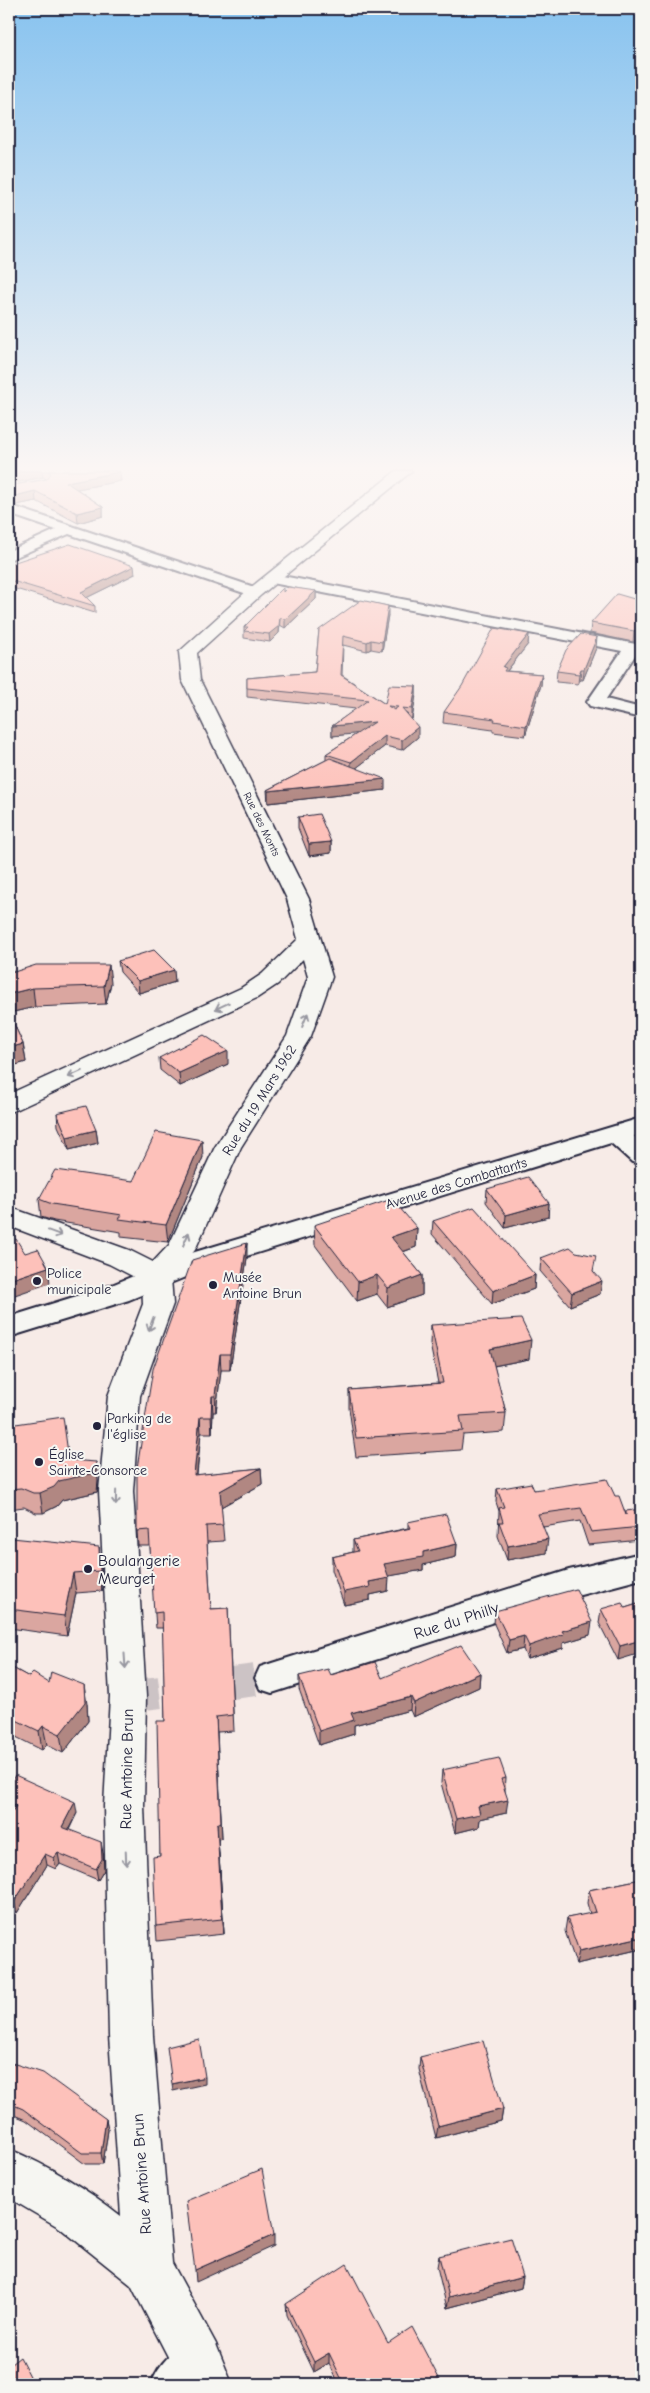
<svg xmlns="http://www.w3.org/2000/svg" width="650" height="2393" font-family="'Comic Neue',sans-serif">
<style>
.lines{fill:none;stroke-linecap:round;stroke-linejoin:round}
.minor-tunnel{stroke:#ccc3c5;stroke-width:32;stroke-dasharray:32 16;stroke-linecap:butt}
.minor-casing{stroke:#22223b;stroke-width:4}
.tertiary-casing{stroke:#22223b;stroke-width:3}
.minor{fill:#f6f6f2;fill-rule:evenodd}
.tertiary{fill:#f6f6f2;fill-rule:evenodd}
.wall{fill:#daa6a0;stroke:#22223b}
.shaded-wall{fill:#b18782;stroke:#22223b}
.building{fill:#fdc1ba;stroke:#22223b;fill-rule:evenodd}
.oneway{stroke:#9797a0}
.poi-dot{fill:#22223b;stroke:#f6f6f2;stroke-width:2}
.labels{text-anchor:middle;stroke-width:4;stroke-linejoin:round;paint-order:stroke}
.far-street-label{font-size:11px;fill:#22223b;stroke:#f6f6f2}
.street-label{font-size:14px;fill:#22223b;stroke:#f6f6f2}
.poi-label{font-size:14px;fill:#22223b;stroke:#f6f6f2;text-anchor:start}
.near-poi-label{font-size:16px;fill:#22223b;stroke:#f6f6f2;text-anchor:start}
.near-street-label{font-size:16px;fill:#22223b;stroke:#f6f6f2}
</style>
<rect width="100%" height="100%" fill="#f7ebe7"/>
<filter id="ink" filterUnits="userSpaceOnUse"><feTurbulence type="fractalNoise" baseFrequency=".02" numOctaves="2"/><feDisplacementMap in="SourceGraphic" scale="10" xChannelSelector="R" yChannelSelector="G"/><feConvolveMatrix kernelMatrix="1 2 1 2 8 2 1 2 1" color-interpolation-filters="sRGB"/></filter>
<g filter="url(#ink)">
<g class="lines">
<!-- minor-tunnel -->
<polyline class="minor-tunnel" points="128,1696 272,1678"/>
<!-- minor casing -->
<g class="minor-casing">
<g id="minor">
<polygon points="9,505 260,589 263,592 255,597 250,595 69,534 9,560 9,551 56,530 9,514"/>
<polygon points="272,574 641,645 641,655 636,654 606,699 641,708 641,718 590,706 587,702 622,651 267,582 264,579"/>
<polygon points="641,1118 641,1134 634,1136 641,1143 641,1164 632,1162 611,1143 205,1269 129,1300 9,1337 9,1317 109,1286 185,1255"/>
<polygon points="641,1553 641,1579 569,1598 272,1693 260,1689 255,1678 260,1667 272,1663 569,1570"/>
<path d="M198,2338L215,2345L222,2362L215,2379L209,2384H151C159,2362 176,2347 198,2338Z"/>
</g>
</g>
<!-- tertiary casing -->
<g class="tertiary-casing">
<path id="tertiary" d="M396,471H412L261,595L197,653L200,680L309,899L332,977L311,1036L241,1147L195,1250L171,1278L173,1304L140,1396L133,1491L146,1696L144,1806L153,2036L172,2263L216,2344L232,2384H182L131,2285L60,2228L9,2198V2149C49,2166 87,2189 121,2216L109,2036L104,1806L110,1696L99,1491L108,1396L143,1304L142,1281L109,1264L9,1226V1207L129,1250L153,1262L169,1245L215,1147L287,1036L308,977L303,959L278,984L257,998L18,1109L9,1112V1094L241,988L262,974L298,939L287,899L182,680L179,652L249,589Z"/>
</g>
<!-- minor -->
<use href="#minor" class="minor"/>
<!-- tertiary -->
<use href="#tertiary" class="tertiary"/>
</g>
<!-- wall -->
<g class="wall">
<polygon points="9,471 119,471 121,481 77,489 103,507 103,516 78,523 36,501 16,505 9,504 9,486 46,479 43,477 9,484"/>
<polygon points="9,564 135,574 86,598 95,606 95,613 9,587"/>
<polygon points="283,591 316,591 316,599 285,628 280,625 279,633 270,642 244,638 244,627"/>
<polygon points="641,601 641,636 633,642 590,633 591,623"/>
<polygon points="388,615 382,651 371,649 367,651 343,645 342,675 385,704 416,686 416,695 412,719 411,718 418,737 402,750 385,746 356,768 385,790 268,803 267,790 326,760 326,754 358,733 332,736 332,726 356,709 247,697 247,678 315,672 319,630"/>
<polygon points="529,634 528,644 507,671 542,674 541,685 525,736 493,732 493,730 443,723 444,712"/>
<polygon points="596,648 583,680 580,680 578,684 556,682 557,671"/>
<polygon points="298,817 331,842 331,853 309,856 298,828"/>
<polygon points="118,961 175,982 139,993 120,972"/>
<polygon points="9,965 14,972 111,983 106,1004 35,1007 9,1013 23,1044 26,1062 9,1067"/>
<polygon points="159,1058 228,1064 180,1086 160,1070"/>
<polygon points="57,1113 96,1130 98,1143 69,1150 58,1126"/>
<polygon points="203,1157 168,1242 121,1237 121,1232 54,1221 41,1217 39,1199 133,1181"/>
<polygon points="487,1189 549,1203 548,1217 505,1228 486,1202"/>
<polygon points="433,1221 535,1275 534,1289 492,1304 432,1234"/>
<polygon points="314,1225 417,1228 416,1247 403,1252 422,1275 422,1295 387,1307 377,1294 357,1301 315,1245"/>
<polygon points="641,1231 641,1247 639,1244"/>
<polygon points="576,1252 594,1272 600,1294 570,1306 540,1271 541,1258"/>
<polygon points="247,1258 230,1370 221,1370 216,1412 213,1412 212,1433 201,1433 197,1475 261,1468 262,1484 221,1507 224,1541 207,1542 211,1609 228,1608 234,1731 217,1732 222,1838 218,1839 224,1934 157,1941 156,1926 160,1856 165,1721 163,1628 156,1628 150,1546 138,1546 137,1531"/>
<polygon points="431,1325 529,1359 494,1366 506,1413 504,1432 463,1435 461,1450 356,1457 349,1408 349,1390 438,1383 430,1344"/>
<polygon points="9,1425 69,1460 98,1481 97,1492 62,1500 57,1506 43,1513 36,1513 24,1507 9,1509"/>
<polygon points="497,1489 534,1490 615,1496 625,1513 641,1509 641,1540 588,1545 580,1521 543,1527 546,1553 507,1560 498,1536 499,1511 496,1502"/>
<polygon points="408,1522 457,1544 456,1557 423,1565 423,1570 388,1576 388,1591 370,1595 370,1600 344,1605 332,1570 332,1557 353,1552 353,1540 408,1528"/>
<polygon points="9,1554 101,1567 102,1591 76,1593 67,1636 9,1628"/>
<polygon points="641,1603 618,1660 599,1623 601,1609 625,1608"/>
<polygon points="495,1611 590,1635 563,1643 563,1648 527,1659 523,1649 507,1653 494,1624"/>
<polygon points="9,1666 29,1677 87,1704 88,1721 63,1753 47,1745 42,1750 16,1737 11,1739 9,1738"/>
<polygon points="480,1673 479,1687 413,1717 410,1710 354,1725 354,1734 319,1745 299,1689 299,1676 331,1675 382,1678"/>
<polygon points="442,1770 506,1778 505,1790 506,1813 480,1819 479,1827 455,1833 441,1783"/>
<polygon points="9,1786 77,1813 69,1830 103,1853 104,1870 98,1880 60,1864 56,1869 47,1865 17,1913 9,1910 9,1816 10,1814 9,1814"/>
<polygon points="641,1879 641,1949 576,1964 565,1931 567,1918 590,1914 587,1903 589,1890"/>
<polygon points="420,2057 503,2109 501,2121 436,2138 419,2069"/>
<polygon points="9,2062 106,2119 108,2130 103,2164 85,2164 26,2120 9,2113"/>
<polygon points="439,2256 523,2277 521,2288 447,2308 437,2267"/>
<polygon points="286,2304 388,2343 442,2384 339,2384 329,2363 314,2372 287,2315"/>
</g>
<!-- shaded-wall -->
<g class="shaded-wall">
<polygon points="25,471 42,471 43,477 9,484 9,475"/>
<polygon points="120,472 121,481 66,491 66,482"/>
<polygon points="35,491 36,501 16,505 15,496"/>
<polygon points="103,507 103,516 78,523 77,513"/>
<polygon points="134,566 135,574 82,600 81,592"/>
<polygon points="316,591 316,599 285,628 285,620"/>
<polygon points="388,606 388,615 382,651 382,642"/>
<polygon points="280,617 279,633 270,642 269,634"/>
<polygon points="641,626 641,636 633,642 634,631"/>
<polygon points="529,634 528,644 506,672 506,678 503,667"/>
<polygon points="597,637 596,648 583,680 584,669"/>
<polygon points="371,640 371,649 367,651 367,642"/>
<polygon points="581,669 580,680 578,684 579,674"/>
<polygon points="542,674 541,685 525,736 526,726"/>
<polygon points="416,686 416,695 412,719 412,709"/>
<polygon points="375,722 375,732 332,736 332,726"/>
<polygon points="418,727 418,737 402,750 402,740"/>
<polygon points="385,736 385,746 351,772 351,762"/>
<polygon points="385,779 385,790 268,803 268,791"/>
<polygon points="331,842 331,853 309,856 309,844"/>
<polygon points="109,965 111,983 106,1004 104,986"/>
<polygon points="174,970 175,982 139,993 138,981"/>
<polygon points="33,988 35,1007 9,1013 9,994"/>
<polygon points="23,1044 26,1062 9,1067 9,1048"/>
<polygon points="228,1051 228,1064 180,1086 179,1073"/>
<polygon points="96,1130 98,1143 69,1150 67,1137"/>
<polygon points="202,1140 203,1157 168,1242 166,1225"/>
<polygon points="549,1203 548,1217 505,1228 506,1215"/>
<polygon points="417,1228 416,1247 391,1256 391,1237"/>
<polygon points="247,1243 247,1258 230,1370 230,1354"/>
<polygon points="48,1267 50,1283 9,1297 9,1280"/>
<polygon points="377,1275 377,1294 357,1301 358,1282"/>
<polygon points="422,1275 422,1295 387,1307 388,1288"/>
<polygon points="535,1275 534,1289 492,1304 493,1291"/>
<polygon points="602,1281 600,1294 570,1306 572,1293"/>
<polygon points="531,1340 529,1359 488,1367 490,1349"/>
<polygon points="220,1354 221,1370 216,1412 215,1396"/>
<polygon points="212,1396 213,1412 212,1433 211,1417"/>
<polygon points="200,1417 201,1433 195,1491 194,1475"/>
<polygon points="96,1462 98,1481 97,1492 62,1500 57,1506 43,1513 40,1493 59,1481"/>
<polygon points="261,1468 262,1484 221,1507 220,1491"/>
<polygon points="548,1539 546,1553 507,1560 508,1546"/>
<polygon points="457,1544 456,1557 423,1565 423,1570 384,1577 384,1564 423,1552"/>
<polygon points="99,1547 101,1567 102,1591 100,1571"/>
<polygon points="73,1573 76,1593 67,1636 64,1616"/>
<polygon points="389,1578 388,1591 370,1595 370,1600 344,1605 344,1592 369,1582"/>
<polygon points="592,1622 590,1635 563,1643 563,1648 527,1659 529,1646 562,1631"/>
<polygon points="524,1636 523,1649 507,1653 509,1640"/>
<polygon points="641,1640 641,1653 618,1660 620,1646"/>
<polygon points="480,1673 479,1687 413,1717 414,1703"/>
<polygon points="84,1685 87,1704 88,1721 63,1753 60,1734"/>
<polygon points="411,1697 410,1710 354,1725 354,1734 319,1745 319,1731 351,1713"/>
<polygon points="216,1717 222,1838 218,1839 224,1934 217,1824"/>
<polygon points="12,1718 16,1737 11,1739 9,1727 9,1720"/>
<polygon points="43,1726 47,1745 42,1750 39,1731"/>
<polygon points="508,1800 506,1813 480,1819 479,1827 455,1833 456,1819 478,1806"/>
<polygon points="75,1802 77,1813 64,1838 62,1827"/>
<polygon points="101,1842 103,1853 104,1870 98,1880 96,1869"/>
<polygon points="58,1853 60,1864 56,1869 54,1858"/>
<polygon points="45,1854 47,1865 17,1913 14,1902"/>
<polygon points="641,1937 641,1949 576,1964 579,1951"/>
<polygon points="205,2077 205,2084 173,2091 172,2084"/>
<polygon points="503,2109 501,2121 436,2138 438,2126"/>
<polygon points="106,2119 108,2130 103,2164 101,2153"/>
<polygon points="274,2235 274,2246 196,2282 195,2270"/>
<polygon points="523,2277 521,2288 447,2308 449,2297"/>
<polygon points="329,2353 329,2363 314,2372 314,2362"/>
</g>
<!-- building -->
<g class="building">
<polygon points="9,471 25,471 9,475"/>
<polygon points="48,471 119,471 120,472 66,482 103,507 77,513 35,491 15,496 9,494 9,486 47,479 51,473"/>
<polygon points="70,544 134,566 81,592 95,606 9,580 9,564"/>
<polygon points="288,587 316,591 285,620 280,617 279,626 269,634 244,631 248,627 244,627 283,588 283,592"/>
<polygon points="617,594 641,601 641,626 634,631 591,623"/>
<path d="M361,600L388,606L382,642L371,640L367,642L343,636L341,675L385,704L389,685L416,686L412,709L402,708L418,727L402,740L385,736L351,762L326,754L375,722L332,726L368,700L247,688V678L315,672L319,630ZM388,706L398,707L394,710Z"/>
<polygon points="494,628 529,634 503,667 506,668 504,671 542,674 526,726 494,721 495,719 444,712 462,686"/>
<polygon points="581,634 597,637 584,669 581,669 579,674 557,671 566,650"/>
<polygon points="330,758 385,779 268,791 267,790"/>
<polygon points="319,814 331,842 309,844 298,817"/>
<polygon points="154,950 174,970 138,981 118,961"/>
<polygon points="9,965 14,972 36,965 109,965 104,986 33,988 9,994"/>
<polygon points="9,1013 23,1044 9,1048"/>
<polygon points="204,1035 228,1051 179,1073 159,1058"/>
<polygon points="86,1106 96,1130 67,1137 57,1113"/>
<polygon points="156,1132 202,1140 166,1225 119,1219 122,1215 52,1204 39,1199 55,1170 133,1181"/>
<polygon points="528,1177 549,1203 506,1215 487,1189"/>
<polygon points="392,1199 417,1228 391,1237 422,1275 388,1288 377,1275 358,1282 314,1225"/>
<polygon points="474,1207 535,1275 493,1291 433,1221"/>
<polygon points="16,1239 25,1253 38,1249 48,1267 9,1280 9,1241"/>
<polygon points="247,1243 230,1354 220,1354 215,1396 212,1396 211,1417 200,1417 194,1475 261,1468 220,1491 223,1525 206,1526 211,1609 228,1608 233,1715 216,1717 221,1822 217,1824 222,1919 156,1926 153,1857 160,1856 157,1721 165,1721 162,1612 154,1613 149,1530 137,1531 137,1468 153,1369 192,1260"/>
<polygon points="570,1247 576,1252 596,1256 593,1271 602,1281 572,1293 541,1258"/>
<polygon points="521,1319 531,1340 490,1349 506,1413 460,1416 463,1431 356,1438 349,1390 443,1383 431,1325"/>
<polygon points="63,1417 69,1460 96,1462 95,1473 59,1481 54,1487 40,1493 33,1493 21,1488 9,1489 9,1425"/>
<polygon points="607,1479 615,1496 619,1496 626,1515 626,1511 641,1509 641,1527 591,1532 581,1508 538,1514 548,1539 508,1546 499,1522 503,1522 499,1508 504,1507 497,1489 531,1483 534,1490"/>
<polygon points="446,1514 457,1544 423,1552 423,1557 384,1564 389,1578 369,1582 370,1587 344,1592 332,1557 358,1551 353,1540 411,1528 408,1522"/>
<polygon points="12,1538 99,1547 100,1571 73,1573 64,1616 9,1609 9,1554"/>
<polygon points="576,1589 592,1622 562,1631 564,1634 529,1646 524,1636 509,1640 495,1611"/>
<polygon points="622,1603 625,1608 641,1603 641,1640 620,1646 601,1609"/>
<polygon points="461,1645 480,1673 414,1703 411,1697 351,1713 354,1720 319,1731 299,1676 328,1669 331,1675 375,1662 382,1678"/>
<polygon points="9,1666 29,1677 33,1673 49,1683 51,1672 84,1685 85,1702 60,1734 43,1726 39,1731 12,1718 9,1720"/>
<polygon points="499,1758 506,1778 501,1779 508,1800 478,1806 480,1814 456,1819 442,1770"/>
<polygon points="15,1775 75,1802 62,1827 101,1842 102,1859 96,1869 58,1853 54,1858 45,1854 14,1902 9,1900 9,1816 16,1806 9,1803 9,1786"/>
<polygon points="641,1879 641,1937 579,1951 567,1918 596,1912 589,1890"/>
<polygon points="199,2039 205,2077 172,2084 167,2047"/>
<polygon points="483,2041 503,2109 438,2126 420,2057"/>
<polygon points="9,2062 43,2073 106,2119 101,2153 82,2153 23,2109 9,2103"/>
<polygon points="262,2169 274,2235 195,2270 186,2201"/>
<polygon points="511,2238 523,2277 449,2297 439,2256"/>
<polygon points="347,2264 388,2343 412,2327 442,2384 344,2384 329,2353 314,2362 286,2304"/>
<polygon points="20,2357 34,2384 9,2384 9,2361 11,2364"/>
</g>
<!-- one-way arrows -->
<defs><path id="oneway-shaft" d="M-6 0H5M1.5-3L5.5 0L1.5 3" fill="none" stroke-width="1.6" stroke-linecap="round" stroke-linejoin="round" transform="scale(1.25)"/></defs>
<g class="oneway">
<use href="#oneway-shaft" transform="translate(222 1006) rotate(155)"/>
<use href="#oneway-shaft" transform="translate(305 1020) rotate(-68)"/>
<use href="#oneway-shaft" transform="translate(75 1074) rotate(155)"/>
<use href="#oneway-shaft" transform="translate(55 1233) rotate(20)"/>
<use href="#oneway-shaft" transform="translate(186 1239) rotate(-66)"/>
<use href="#oneway-shaft" transform="translate(151 1324) rotate(110)"/>
<use href="#oneway-shaft" transform="translate(116 1498) rotate(91)"/>
<use href="#oneway-shaft" transform="translate(125 1661) rotate(86)"/>
<use href="#oneway-shaft" transform="translate(126 1858) rotate(88)"/>
</g>
</g>
<!-- sky -->
<linearGradient id="sky" x2="0" y2="1"><stop stop-color="#88c3ef"/><stop offset="0.58" stop-color="#fbf6f4"/><stop offset="1" stop-color="#fbf6f4" stop-opacity="0"/></linearGradient>
<rect width="650" height="806" fill="url(#sky)"/>
<!-- markers -->
<g class="poi-dot">
<circle cx="37" cy="1281" r="5"/>
<circle cx="213" cy="1285" r="5"/>
<circle cx="97" cy="1426" r="5"/>
<circle cx="39" cy="1462" r="5"/>
<circle cx="88" cy="1569" r="5"/>
</g>
<g class="labels">
<!-- far-street labels -->
<g class="far-street-label">
<text transform="translate(262 824) rotate(64)" y="4">Rue des Monts</text>
</g>
<!-- street labels -->
<g class="street-label">
<text transform="translate(259 1100) rotate(-58)" y="5">Rue du 19 Mars 1962</text>
<text transform="translate(456 1183) rotate(-17)" y="5">Avenue des Combattants</text>
</g>
<!-- poi labels -->
<g class="poi-label">
<text x="47" y="1278">Police<tspan x="47" dy="16">municipale</tspan></text>
<text x="223" y="1282">Musée<tspan x="223" dy="16">Antoine Brun</tspan></text>
<text x="107" y="1423">Parking de<tspan x="107" dy="16">l'église</tspan></text>
<text x="49" y="1459">Église<tspan x="49" dy="16">Sainte-Consorce</tspan></text>
</g>
<!-- near-poi labels -->
<g class="near-poi-label">
<text x="98" y="1566">Boulangerie<tspan x="98" dy="18">Meurget</tspan></text>
</g>
<!-- near-street labels -->
<g class="near-street-label">
<text transform="translate(456 1620) rotate(-18)" y="6">Rue du Philly</text>
<text transform="translate(126 1769) rotate(-89)" y="6">Rue Antoine Brun</text>
<text transform="translate(141 2174) rotate(-94)" y="6">Rue Antoine Brun</text>
</g>
</g>
<!-- margin -->
<rect width="650" height="2393" fill="none" stroke="#f6f6f2" stroke-width="30"/>
<rect x="15" y="15" width="620" height="2363" fill="none" stroke="#22223b" stroke-width="2" filter="url(#ink)"/>
</svg>
